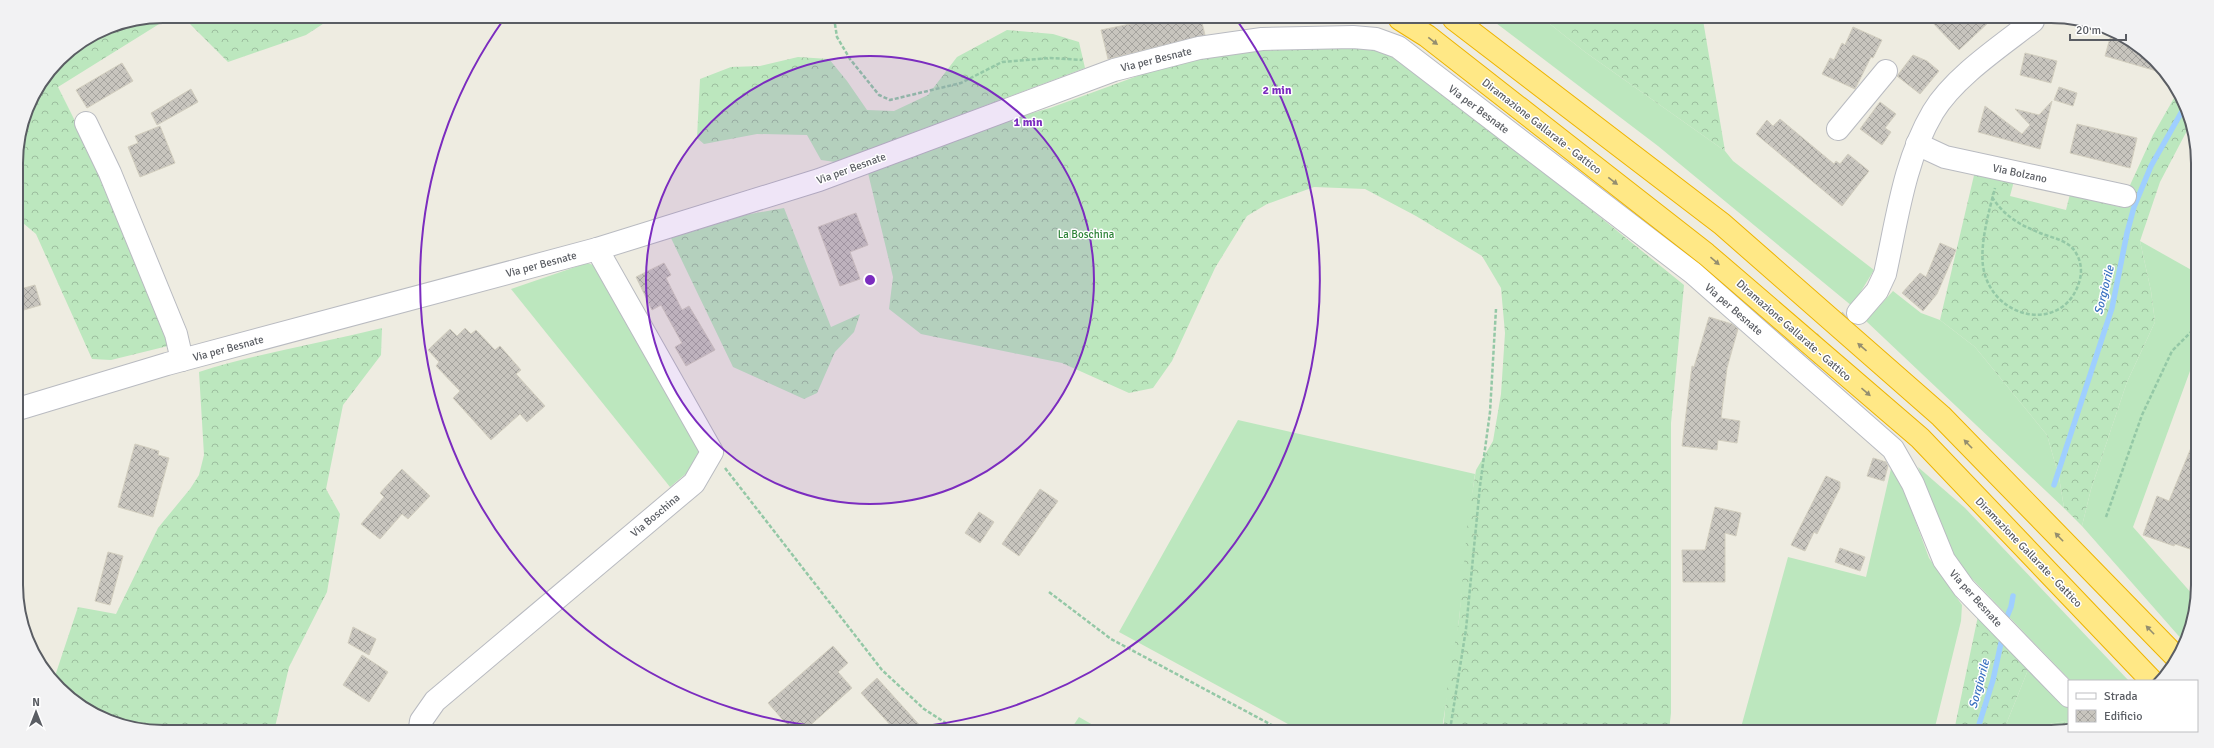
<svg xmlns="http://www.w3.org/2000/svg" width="2214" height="748" font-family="Signika,sans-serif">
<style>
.grass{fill:#bce7be}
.forest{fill:url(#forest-crowns)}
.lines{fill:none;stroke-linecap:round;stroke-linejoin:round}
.stream{stroke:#9fcfff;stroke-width:5.5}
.building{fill:url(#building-cross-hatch);stroke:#d2cebf}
.minor-tunnel{stroke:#c9c8c2;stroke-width:22;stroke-dasharray:22 11;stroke-linecap:butt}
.minor-casing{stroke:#b9bbc1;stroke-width:24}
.highway-casing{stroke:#eeb400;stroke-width:24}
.path{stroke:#94c8a6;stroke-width:2.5;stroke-dasharray:4 2;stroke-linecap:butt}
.minor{stroke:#fff;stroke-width:22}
.highway{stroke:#ffe886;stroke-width:22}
.oneway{fill:#948e6f}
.ring{fill:none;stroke:#7b2cbf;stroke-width:2}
.labels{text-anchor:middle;stroke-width:3;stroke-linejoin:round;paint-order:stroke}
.street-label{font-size:11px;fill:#5a5d63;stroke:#fff}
.park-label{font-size:11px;fill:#2f8439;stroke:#fff}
.water-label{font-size:12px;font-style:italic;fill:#3a72c0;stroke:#fff}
.rim{fill:none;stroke:#5a5d63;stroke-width:2}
.centre{fill:#7b2cbf;stroke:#fff;stroke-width:2}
.ring-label{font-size:12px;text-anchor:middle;font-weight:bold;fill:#7b2cbf;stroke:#fff;stroke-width:3;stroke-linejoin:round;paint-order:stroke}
</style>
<defs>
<pattern id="forest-crowns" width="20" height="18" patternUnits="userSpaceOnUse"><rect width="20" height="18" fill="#bce7be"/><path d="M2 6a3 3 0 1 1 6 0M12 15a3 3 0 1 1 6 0" fill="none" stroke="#9cbe9e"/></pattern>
<pattern id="building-cross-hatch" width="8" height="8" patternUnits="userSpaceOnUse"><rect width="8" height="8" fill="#c8c5be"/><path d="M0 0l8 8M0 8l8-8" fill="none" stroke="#a5a39e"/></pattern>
</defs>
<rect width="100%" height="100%" fill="#eeece1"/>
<!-- grass -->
<g class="grass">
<polygon points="1492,20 1545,20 1585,52 1725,151 1733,161 1874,270 1852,306 1658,146"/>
<polygon points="2140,241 2195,272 2190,289 2194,292 2194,360 2133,527 2193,595 2193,623 2184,642 2082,526 2091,489 2127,382 2155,322 2151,291"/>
<polygon points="587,263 600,267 700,450 695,466 670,487 511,289"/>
<polygon points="1893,291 1921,313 1940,320 1975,347 2047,435 2059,477 2064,508 1866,321"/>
<path d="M1238,420L1475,474C1468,522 1465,571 1459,619C1455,656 1447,693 1442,730H1299L1119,632Z"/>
<polygon points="1893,460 1929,558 1962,605 1961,621 1934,731 1740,731 1788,557 1866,577"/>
<polygon points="1918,467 1965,508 2129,681 2071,681 1951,557"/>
<polygon points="2030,665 2069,703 2069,730 2065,721 2040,726 2036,732 2003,732"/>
<polygon points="1079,717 1100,729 1071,729"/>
</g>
<!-- forest -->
<g class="forest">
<polygon points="163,16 172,16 58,87 84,139 172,345 111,360 92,359 36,234 17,218 16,154 31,98 59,59 107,27"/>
<polygon points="182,16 335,16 306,35 228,62"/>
<polygon points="1545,20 1703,20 1725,151 1585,52"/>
<polygon points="1007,30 1053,34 1079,42 1085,68 835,162 821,160 807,135 757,134 704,144 697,138 700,79 731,67 760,66 798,57 829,59 847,81 867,110 894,111 928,95 957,57"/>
<polygon points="1371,45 1405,59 1684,285 1671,423 1671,713 1669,731 1443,730 1448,681 1459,620 1468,518 1476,470 1493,441 1501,394 1505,333 1501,288 1482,256 1416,216 1365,189 1314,187 1267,204 1247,216 1215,268 1172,361 1153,388 1129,393 1062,363 921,334 889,309 893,277 868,173 1000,122 1050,108 1173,63 1237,52"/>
<polygon points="2178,91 2183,98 2191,123 2160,182 2140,241 2151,291 2155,322 2127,382 2091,489 2082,526 2064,508 2059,477 2047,435 1975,347 1940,320 1975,171 2014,181 2010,196 2066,210 2070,194 2120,207 2153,135"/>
<polygon points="784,208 831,327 860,314 854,332 835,352 817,393 804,399 733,367 671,238 745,215"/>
<path d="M382,328L381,355L343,405L326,489L340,514L327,592L289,667L275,727H125L82,707L53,682L78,607L116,614L158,528L190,489L199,475L204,455L199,372C259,353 321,343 382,328Z"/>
<polygon points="1978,616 2030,665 2003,732 1954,731"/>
<polygon points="2065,721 2068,730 2036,732 2040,726"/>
</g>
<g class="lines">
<!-- stream -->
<g class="stream">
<polyline points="2054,485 2112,308 2127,233 2134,207 2151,166 2185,106"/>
<polyline points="2006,619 2011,607 2013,596"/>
<polyline points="1977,731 1993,680 2001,643"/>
</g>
</g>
<!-- building -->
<g class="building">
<polygon points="1155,19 1201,19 1205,35 1108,59 1101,30"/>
<polygon points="1931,21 1990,21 1959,50"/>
<polygon points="1853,27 1882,40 1873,58 1871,57 1855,89 1822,74 1830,58 1834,60 1842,43 1845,45"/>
<polygon points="2121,36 2132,41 2161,66 2167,74 2105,56 2110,38 2119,41"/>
<polygon points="2025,53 2057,61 2051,83 2020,75"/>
<polygon points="1913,55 1927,61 1939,71 1920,94 1897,76"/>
<polygon points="122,63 133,81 87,108 76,90"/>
<polygon points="2059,87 2077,93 2073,106 2054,100"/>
<polygon points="191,89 198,102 157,125 151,113"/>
<polygon points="2052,101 2040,149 1978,132 1985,106 2022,134 2030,125 2015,109 2039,115"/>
<polygon points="1880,102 1896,114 1885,128 1891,132 1882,145 1860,129"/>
<polygon points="1780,119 1834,164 1836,161 1840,164 1848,154 1869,171 1842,206 1756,134 1767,120 1773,126"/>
<polygon points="2077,124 2137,138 2130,168 2070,153"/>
<polygon points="160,126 175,163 140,177 128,147 138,143 135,136"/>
<polygon points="856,213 868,245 850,252 860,279 840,286 818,227"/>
<polygon points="1940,243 1956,250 1937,294 1923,311 1902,293 1920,273 1926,277"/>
<polygon points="664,263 671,275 666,278 682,310 689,306 715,350 686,366 675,347 682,343 661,305 652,310 636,277"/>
<polygon points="35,285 41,305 17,312 17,290"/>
<polygon points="1709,317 1732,324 1738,329 1727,368 1721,418 1740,421 1737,443 1718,440 1717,450 1682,446 1692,366 1694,367"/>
<polygon points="465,328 471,334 476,330 495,350 500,346 521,370 516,374 545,406 527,422 520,414 491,440 453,398 460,391 436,366 439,362 428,350 450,329 457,336"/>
<polygon points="2193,443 2194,443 2193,550 2175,544 2174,546 2143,535 2157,496 2169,501"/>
<polygon points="135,444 159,451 158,455 169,458 153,517 118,507"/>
<polygon points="1873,458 1886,462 1888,466 1884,481 1867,476"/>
<polygon points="402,469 430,496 408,519 402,514 380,539 361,524 384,497 380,493"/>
<polygon points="1826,476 1840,482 1840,488 1817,534 1814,532 1805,551 1791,545"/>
<polygon points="1040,489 1058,501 1019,556 1002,544"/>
<polygon points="1715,507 1741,513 1736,536 1725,533 1725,582 1683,582 1682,550 1705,550"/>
<polygon points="979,512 994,522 980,543 965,533"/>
<polygon points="1840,548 1865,557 1860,571 1835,562"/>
<polygon points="108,552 123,556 110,605 95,601"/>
<polygon points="353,627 376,639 369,655 348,643"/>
<polygon points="833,646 848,663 838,672 852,688 806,729 791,729 768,703"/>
<polygon points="362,655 388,672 369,702 343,685"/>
<polygon points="877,678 923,729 894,729 861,693"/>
</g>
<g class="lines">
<!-- minor-tunnel -->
<polyline class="minor-tunnel" points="1808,356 1858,313"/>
<!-- minor casing -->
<g class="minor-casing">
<g id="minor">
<polyline points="86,123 110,173 176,334 182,360"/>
<polyline points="1838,129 1886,71"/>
<polyline points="1917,144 1945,157 2125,196"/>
<path d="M1858,313L1877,291L1885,274C1897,220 1904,161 1933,112C1954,77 2001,46 2033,21"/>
<polyline points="18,409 167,364 597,249 819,180 1114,70 1199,48 1262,39 1353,37 1376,39 1398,47 1693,273 1893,449 1913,484 1944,560 1964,588 2069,696"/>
<polyline points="420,728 421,721 435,701 694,483 712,452 597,249"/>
</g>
</g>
<!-- highway casing -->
<g class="highway-casing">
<g id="highway">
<polyline points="1400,19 1427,36 1706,254 1920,438 2152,681"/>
<polyline points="1454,19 1722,224 1941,416 2177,658"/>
</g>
</g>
<!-- path -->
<g class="path">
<polyline points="834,18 837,37 850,59 879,95 890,100 961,83 1002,62 1050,58 1082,60"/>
<path d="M1992,197C2004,216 2020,225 2040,233C2052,238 2069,240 2076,253C2081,261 2082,271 2080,279C2066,335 1991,321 1983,266C1980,243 1989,211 1995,188"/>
<polyline points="725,468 882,670 924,709 955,729"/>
<polyline points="2106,517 2142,415 2172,351 2194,329"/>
<polyline points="1049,592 1111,639 1281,730"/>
<polyline points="1450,730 1466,629 1480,486 1490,412 1496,309"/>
</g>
<!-- minor -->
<use href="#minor" class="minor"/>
<!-- highway -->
<use href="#highway" class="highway"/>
</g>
<!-- one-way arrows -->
<defs><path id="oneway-solid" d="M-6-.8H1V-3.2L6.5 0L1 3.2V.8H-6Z"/></defs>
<g class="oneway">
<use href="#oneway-solid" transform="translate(1433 41) rotate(38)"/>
<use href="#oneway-solid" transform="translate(1613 181) rotate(38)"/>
<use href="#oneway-solid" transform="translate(1715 261) rotate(41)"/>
<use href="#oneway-solid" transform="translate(1862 347) rotate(-139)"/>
<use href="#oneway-solid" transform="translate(1866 392) rotate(41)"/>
<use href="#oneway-solid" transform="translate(1968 444) rotate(-134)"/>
<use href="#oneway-solid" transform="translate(2059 537) rotate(-134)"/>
<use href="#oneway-solid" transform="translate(2150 630) rotate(-134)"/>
</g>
<!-- distance rings -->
<circle cx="870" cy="280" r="224" fill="#7b2cbf" fill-opacity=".12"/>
<g class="ring">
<circle cx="870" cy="280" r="224"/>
<path d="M850 729A449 449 0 0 1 504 19M1236 19A449 449 0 0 1 886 729"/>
</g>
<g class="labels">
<!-- street labels -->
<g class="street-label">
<text transform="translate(1156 59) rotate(-14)" y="4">Via per Besnate</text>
<text transform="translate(1479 109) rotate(37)" y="4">Via per Besnate</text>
<text transform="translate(1542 126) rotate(38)" y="4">Diramazione Gallarate - Gattico</text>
<text transform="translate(851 168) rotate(-20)" y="4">Via per Besnate</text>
<text transform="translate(2020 173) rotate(12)" y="4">Via Bolzano</text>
<text transform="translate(541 264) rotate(-15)" y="4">Via per Besnate</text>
<text transform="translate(1734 309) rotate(41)" y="4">Via per Besnate</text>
<text transform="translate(1794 330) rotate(41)" y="4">Diramazione Gallarate - Gattico</text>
<text transform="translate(228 348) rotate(-15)" y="4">Via per Besnate</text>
<text transform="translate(655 515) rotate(-40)" y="4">Via Boschina</text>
<text transform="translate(2029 552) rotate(46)" y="4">Diramazione Gallarate - Gattico</text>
<text transform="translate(1976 598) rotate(48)" y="4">Via per Besnate</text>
</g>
<!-- park labels -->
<g class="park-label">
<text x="1086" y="238">La Boschina</text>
</g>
<!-- water labels -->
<g class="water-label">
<text transform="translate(2104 290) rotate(-76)" y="4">Sorgiorile</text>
<text transform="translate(1979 684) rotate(-75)" y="4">Sorgiorile</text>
</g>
</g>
<!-- crop -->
<path d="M0 0H2214V748H0ZM163 23H2051A140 140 0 0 1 2191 163V585A140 140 0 0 1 2051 725H163A140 140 0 0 1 23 585V163A140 140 0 0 1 163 23Z" fill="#f2f2f3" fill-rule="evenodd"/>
<path class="rim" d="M163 23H2051A140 140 0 0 1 2191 163V585A140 140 0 0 1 2051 725H163A140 140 0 0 1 23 585V163A140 140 0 0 1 163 23Z"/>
<circle cx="870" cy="280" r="6" class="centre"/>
<g class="ring-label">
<text x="1277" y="94">2 min</text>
<text x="1028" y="126">1 min</text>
</g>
<!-- legend -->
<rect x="2068" y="680" width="130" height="52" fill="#ffffff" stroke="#bdbec1"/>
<rect x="2076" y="693" width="20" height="6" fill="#ffffff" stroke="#bdbec1"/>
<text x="2104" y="700" font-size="12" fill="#5a5d63">Strada</text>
<rect x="2076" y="710" width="20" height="12" fill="url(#building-cross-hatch)" stroke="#bdbec1"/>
<text x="2104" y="720" font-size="12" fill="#5a5d63">Edificio</text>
<!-- north arrow -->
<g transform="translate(36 712)" stroke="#ffffff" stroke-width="3" paint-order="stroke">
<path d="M0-3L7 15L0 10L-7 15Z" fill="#5a5d63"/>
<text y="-6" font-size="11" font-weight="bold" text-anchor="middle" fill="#5a5d63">N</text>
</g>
<!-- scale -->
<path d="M2070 34v6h56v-6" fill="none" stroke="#5a5d63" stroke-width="2"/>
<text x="2076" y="34" font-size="12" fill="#5a5d63" stroke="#ffffff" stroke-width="3" paint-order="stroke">20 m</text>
</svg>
